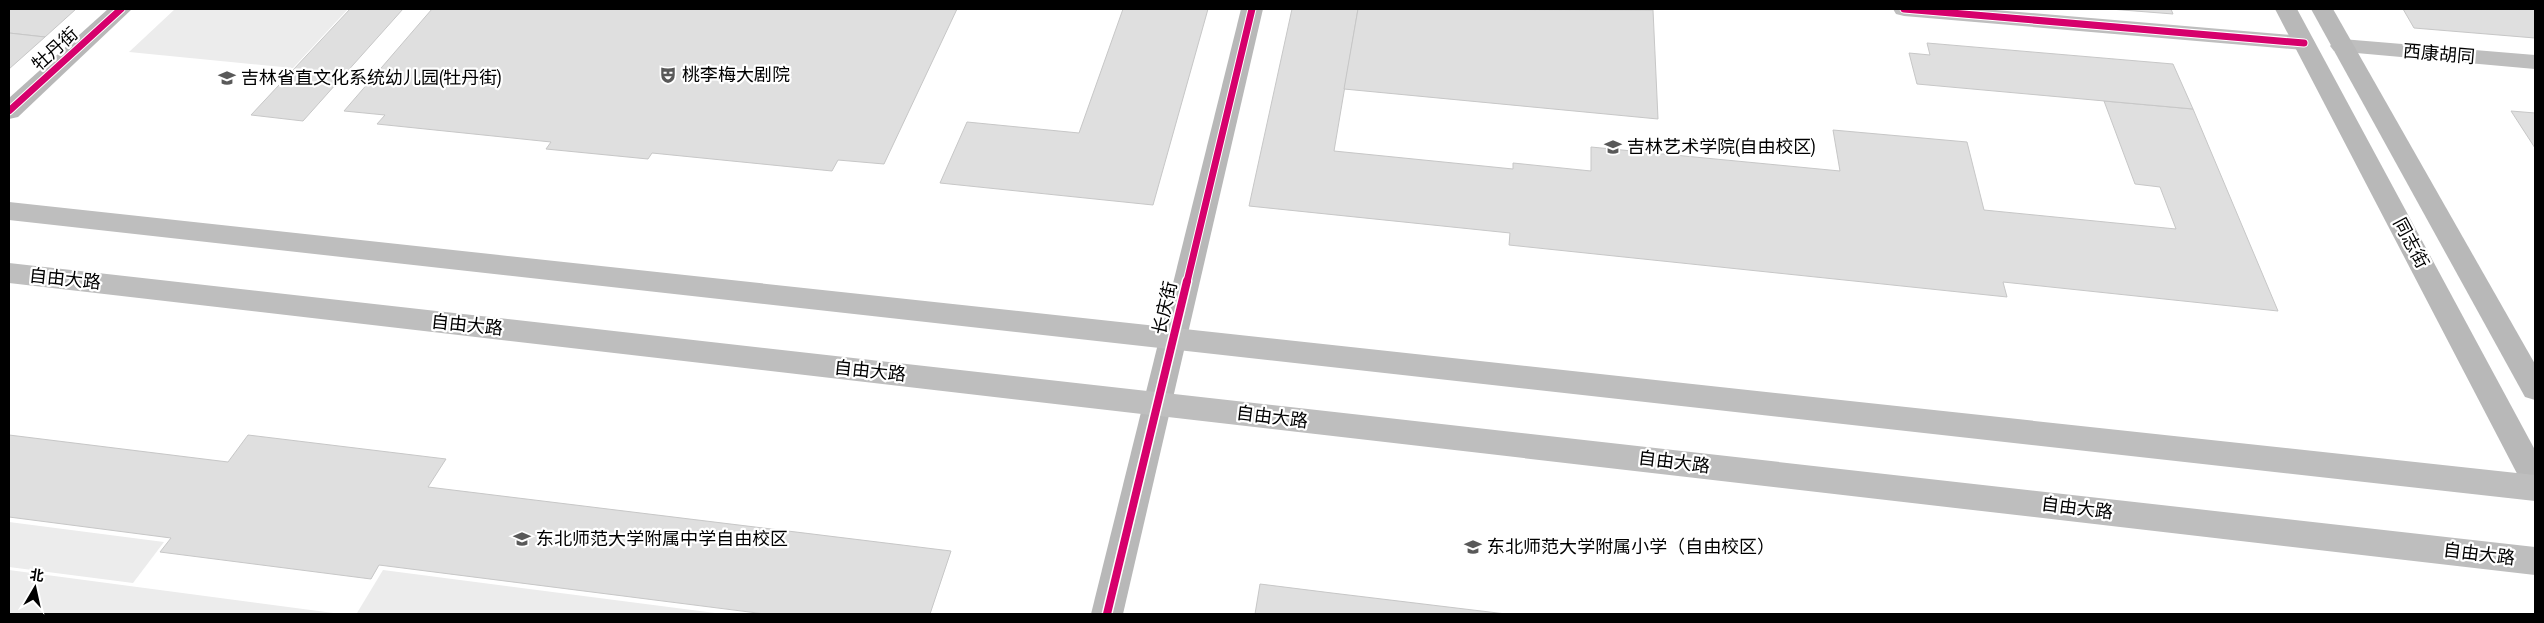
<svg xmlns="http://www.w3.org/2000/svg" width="2544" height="623" font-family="'Asap Condensed','Noto Sans SC',sans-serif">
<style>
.green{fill:#ececec}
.building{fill:#dfdfdf;stroke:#c7c7c7}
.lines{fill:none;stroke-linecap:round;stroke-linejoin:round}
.street{fill:#bebebe;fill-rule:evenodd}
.secondary{fill:#b8b8b8;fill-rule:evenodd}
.primary{fill:#bebebe;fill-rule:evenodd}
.cycleway-far1-casing{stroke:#fff;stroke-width:9}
.cycleway-casing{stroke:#fff;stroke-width:11}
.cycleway-far1{stroke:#d6006c;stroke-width:7}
.cycleway{stroke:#d6006c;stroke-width:8}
.labels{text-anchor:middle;stroke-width:4.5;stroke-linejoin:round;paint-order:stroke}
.street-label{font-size:18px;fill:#000;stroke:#fff}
.poi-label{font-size:18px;fill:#000;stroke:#fff;text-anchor:start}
</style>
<rect width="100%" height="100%" fill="#fff"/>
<!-- green -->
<g class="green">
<polygon points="175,9 348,9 293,68 129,52"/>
<polygon points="9,522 164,542 133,583 9,567"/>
<polygon points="9,570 341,614 9,614"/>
<polygon points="383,570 723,614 357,613"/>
</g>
<!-- building -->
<g class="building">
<polygon points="9,9 76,9 45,37 9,33"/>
<polygon points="350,9 403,9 303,121 251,115"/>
<polygon points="432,9 957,9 884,164 838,160 832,171 652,153 648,159 546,149 551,142 377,124 385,115 344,111"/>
<polygon points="1123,9 1208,9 1153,205 940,183 967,122 1079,133"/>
<polygon points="1292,9 1358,9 1334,151 1513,169 1513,163 1591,171 1591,147 1840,171 1833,130 1967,142 1984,210 2176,229 2160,187 2135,184 2104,101 2193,109 2278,311 2003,282 2007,297 1509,245 1510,233 1249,206"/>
<polygon points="1358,9 1653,10 1658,119 1344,89"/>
<polygon points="2110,9 2171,9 2173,14"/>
<polygon points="2403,9 2535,9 2535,38 2414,28"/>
<polygon points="9,33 45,37 9,69"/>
<polygon points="1927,43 2173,64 2193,109 1917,84 1909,53 1930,55"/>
<polygon points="2511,111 2535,113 2535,148"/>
<polygon points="9,435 228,462 248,435 446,459 428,487 951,551 930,614 765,614 379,565 371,579 160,552 171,538 9,517"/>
<polygon points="1260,584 1332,593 1506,614 1255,614"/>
</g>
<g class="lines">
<!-- street -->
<g class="street">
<polygon points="1893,9 1983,9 2304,36 2312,38 2315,43 2312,48 2304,50 1904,16 1896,14"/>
<polygon points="2342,39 2535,55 2535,69 2334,51 2330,46 2334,41"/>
</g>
<!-- secondary -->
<g class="secondary">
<polygon points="108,9 132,9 18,117 9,119 9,98"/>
<polygon points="1241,9 1263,9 1123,614 1091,614"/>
<polygon points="2275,9 2297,9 2535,450 2535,491 2524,487"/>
<polygon points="2311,9 2333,9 2535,364 2535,400 2525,397"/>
</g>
<!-- primary -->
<g class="primary">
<polygon points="9,202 2535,475 2535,501 9,220"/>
<polygon points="9,263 2535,547 2535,575 9,283"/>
</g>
<!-- cycleway-far1 casing -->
<g class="cycleway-far1-casing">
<g id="cycleway-far1">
<polyline points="1904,9 2304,43"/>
<polyline points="9,111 121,9"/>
<polyline points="1187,282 1252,9"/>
</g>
</g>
<!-- cycleway casing -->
<g class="cycleway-casing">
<polyline id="cycleway" points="1107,614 1187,281"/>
</g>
<!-- cycleway-far1 -->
<use href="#cycleway-far1" class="cycleway-far1"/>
<!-- cycleway -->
<use href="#cycleway" class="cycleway"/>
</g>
<!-- icons -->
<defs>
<g id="theatre-bare" transform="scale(1.35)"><path d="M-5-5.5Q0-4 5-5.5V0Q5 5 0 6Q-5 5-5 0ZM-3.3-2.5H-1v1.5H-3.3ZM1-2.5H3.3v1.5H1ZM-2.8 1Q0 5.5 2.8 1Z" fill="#595959" stroke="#fff" stroke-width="2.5" paint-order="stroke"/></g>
<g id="school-bare" transform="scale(1.35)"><path d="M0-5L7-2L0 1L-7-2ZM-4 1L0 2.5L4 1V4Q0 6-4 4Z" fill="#595959" stroke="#fff" stroke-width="2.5" paint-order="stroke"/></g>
<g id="university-bare" transform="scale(1.35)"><path d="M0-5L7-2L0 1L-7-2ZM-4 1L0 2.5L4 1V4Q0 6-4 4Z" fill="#595959" stroke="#fff" stroke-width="2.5" paint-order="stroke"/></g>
</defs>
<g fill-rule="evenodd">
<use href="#theatre-bare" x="668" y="75"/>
<use href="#school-bare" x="227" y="78"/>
<use href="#university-bare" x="1613" y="147"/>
<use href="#school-bare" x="522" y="539"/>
<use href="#school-bare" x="1473" y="547"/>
</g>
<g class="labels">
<!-- street labels -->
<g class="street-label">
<text transform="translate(55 49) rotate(-42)" y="6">牡丹街</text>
<text transform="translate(2439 54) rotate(5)" y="6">西康胡同</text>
<text transform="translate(2411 243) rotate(62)" y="6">同志街</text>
<text transform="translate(65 279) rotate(6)" y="6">自由大路</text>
<text transform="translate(1165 308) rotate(-77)" y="6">长庆街</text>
<text transform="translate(467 325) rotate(6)" y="6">自由大路</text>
<text transform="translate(870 371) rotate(6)" y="6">自由大路</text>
<text transform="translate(1272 417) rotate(7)" y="6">自由大路</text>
<text transform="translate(1674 462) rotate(7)" y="6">自由大路</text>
<text transform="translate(2077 508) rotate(7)" y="6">自由大路</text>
<text transform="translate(2479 554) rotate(7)" y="6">自由大路</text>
</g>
<!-- poi labels -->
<g class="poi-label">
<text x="682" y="81">桃李梅大剧院</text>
<text x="241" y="84">吉林省直文化系统幼儿园(牡丹街)</text>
<text x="1627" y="153">吉林艺术学院(自由校区)</text>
<text x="536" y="545">东北师范大学附属中学自由校区</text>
<text x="1487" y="553">东北师范大学附属小学（自由校区）</text>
</g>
</g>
<!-- border -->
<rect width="2544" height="623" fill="none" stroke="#000000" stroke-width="20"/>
<!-- north arrow -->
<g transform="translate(35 588) rotate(9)" stroke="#ffffff" stroke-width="4" paint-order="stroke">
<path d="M0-4L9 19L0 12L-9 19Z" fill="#000000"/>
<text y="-8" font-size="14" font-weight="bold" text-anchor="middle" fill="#000000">北</text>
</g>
</svg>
